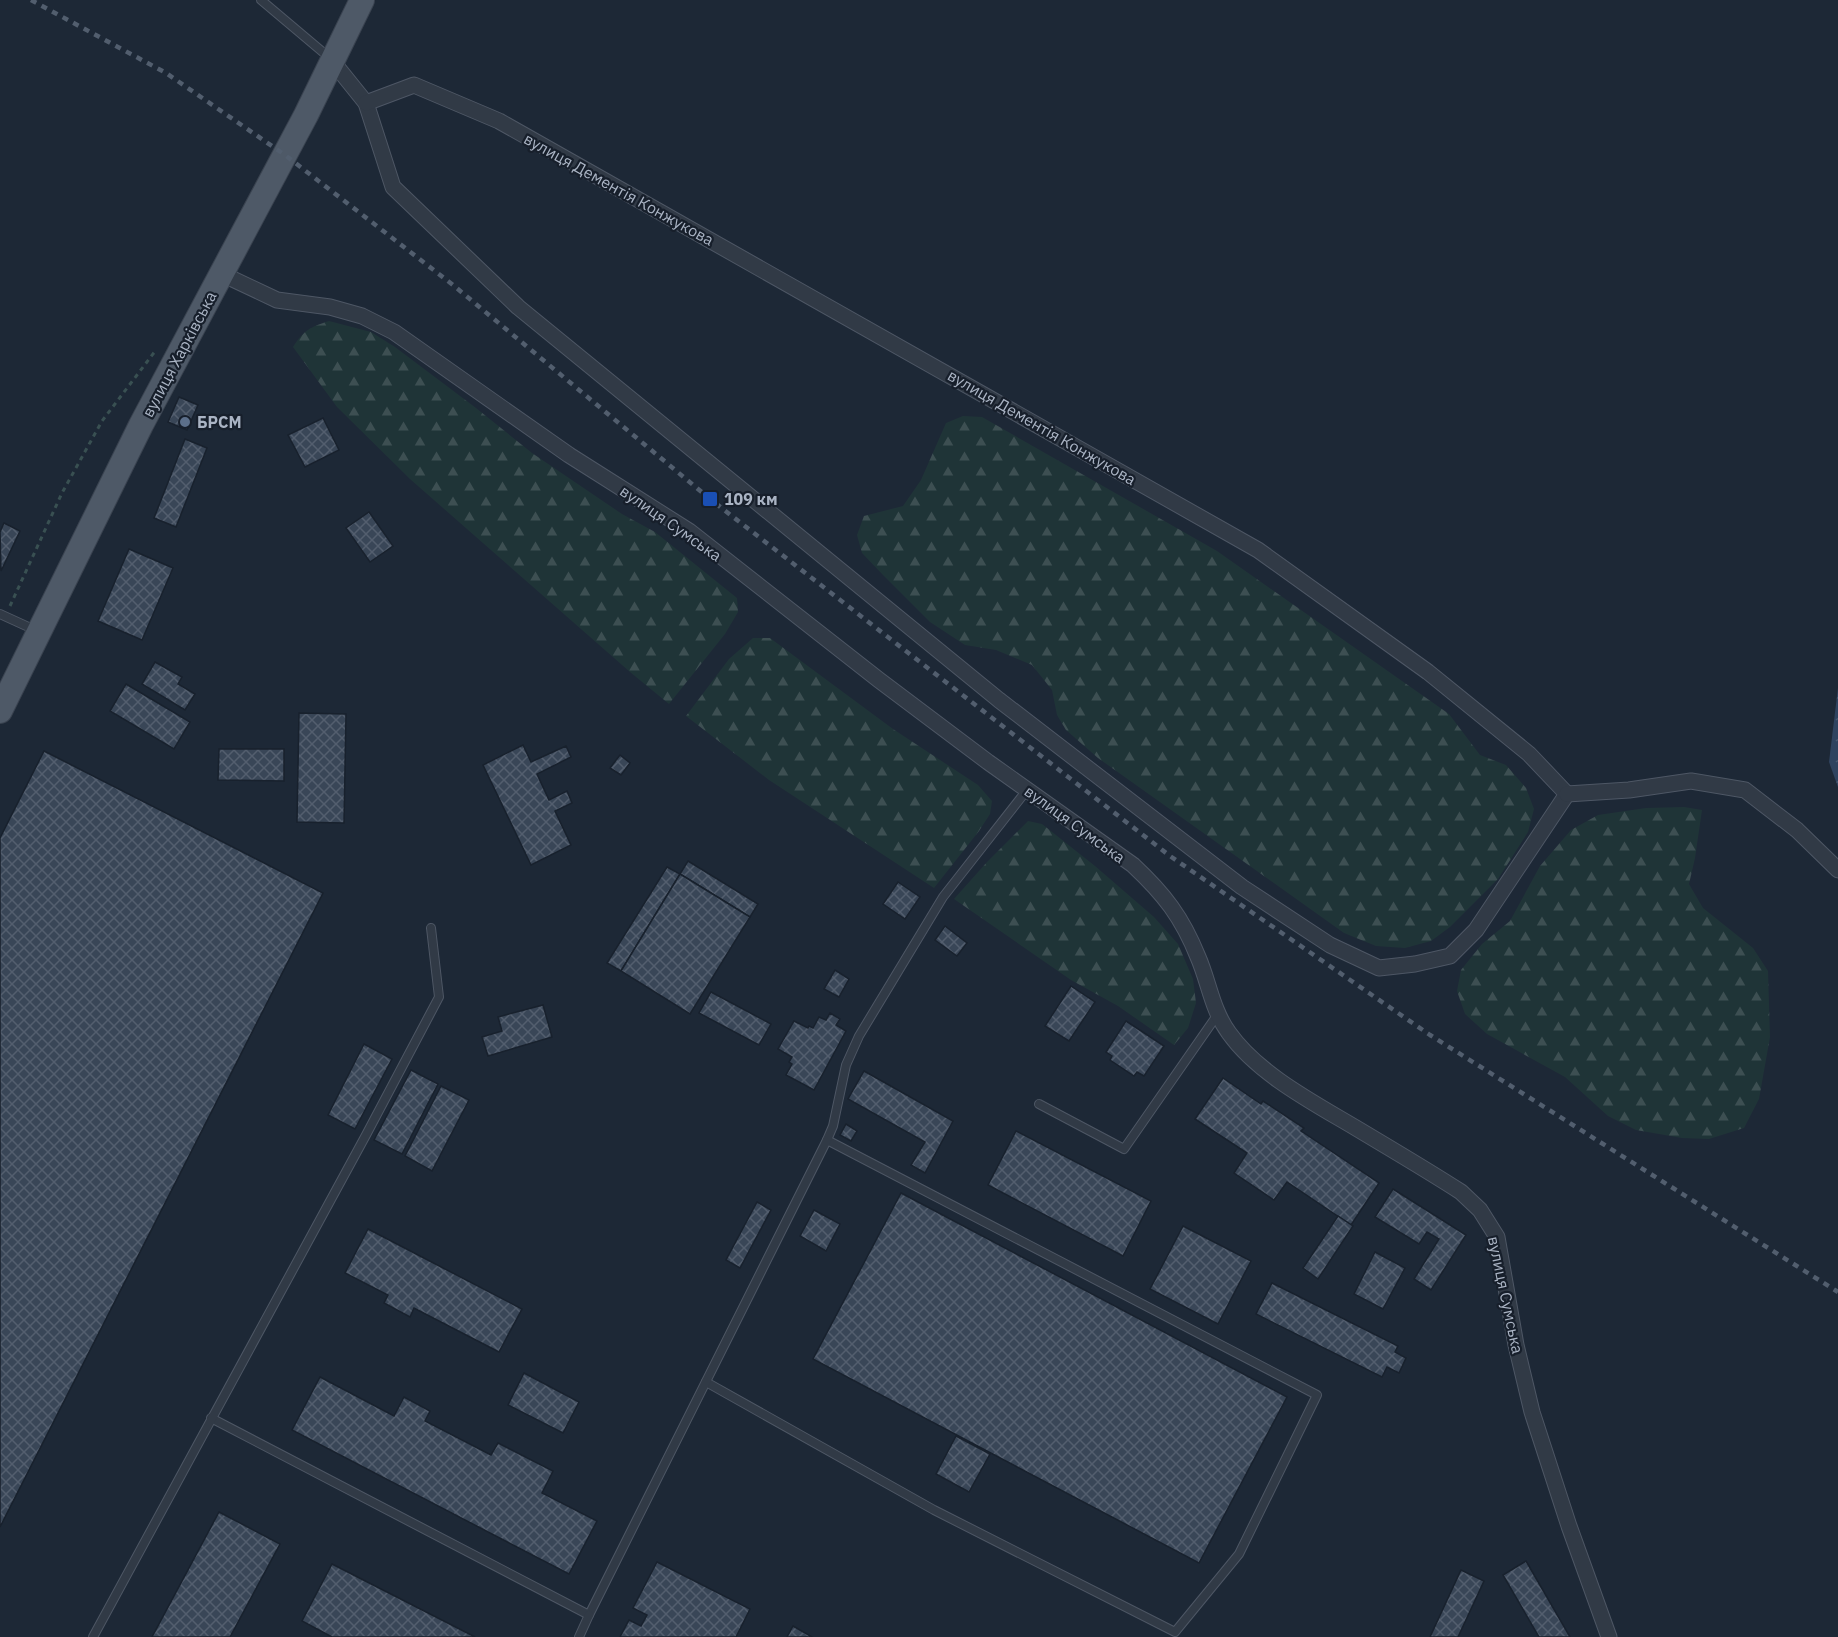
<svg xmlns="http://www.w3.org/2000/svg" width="1838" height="1637" font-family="'IBM Plex Sans',sans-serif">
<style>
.forest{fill:url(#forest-firs)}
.water{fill:url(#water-ripples)}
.building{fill:url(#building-cross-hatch);stroke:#18212d;stroke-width:1.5}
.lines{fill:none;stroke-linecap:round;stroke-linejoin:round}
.lane-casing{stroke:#4e5765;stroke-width:10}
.street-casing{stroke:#4e5765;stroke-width:17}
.primary-casing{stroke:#3a4350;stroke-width:26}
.path{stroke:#395052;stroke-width:3;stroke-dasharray:4.5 4.5;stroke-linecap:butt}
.lane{stroke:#313a46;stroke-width:8}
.street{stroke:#313a46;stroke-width:15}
.primary{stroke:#4e5967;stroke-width:24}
.rail{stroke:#525e6e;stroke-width:4.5;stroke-dasharray:6 6;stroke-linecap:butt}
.service-dot{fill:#5c6f8a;stroke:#171f2b;stroke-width:2}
.transit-dot{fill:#1a4fb4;stroke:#171f2b;stroke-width:2}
.labels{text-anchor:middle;stroke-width:4.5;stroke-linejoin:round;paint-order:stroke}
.street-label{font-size:16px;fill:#aab4c4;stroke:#171f2b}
.poi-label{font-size:16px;font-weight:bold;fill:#aab4c4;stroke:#171f2b;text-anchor:start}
</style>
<defs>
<pattern id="forest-firs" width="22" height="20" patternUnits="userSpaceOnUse" patternTransform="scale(1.5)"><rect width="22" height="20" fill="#1f3437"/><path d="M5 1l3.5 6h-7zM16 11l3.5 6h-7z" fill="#3d4f52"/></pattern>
<pattern id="water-ripples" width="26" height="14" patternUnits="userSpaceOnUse" patternTransform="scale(1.5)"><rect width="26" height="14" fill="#2f435f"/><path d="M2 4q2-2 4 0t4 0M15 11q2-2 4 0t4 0" fill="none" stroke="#4a5c74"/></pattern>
<pattern id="building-cross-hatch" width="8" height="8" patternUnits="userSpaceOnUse" patternTransform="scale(1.5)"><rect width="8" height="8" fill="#394657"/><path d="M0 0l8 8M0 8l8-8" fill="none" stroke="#535e6e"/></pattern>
</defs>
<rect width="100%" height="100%" fill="#1d2836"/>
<!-- forest -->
<g class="forest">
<path d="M329,321L371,332L395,347L476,408L532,453L622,514L655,532L737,598L738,612L725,634L669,704L630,672L410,479L337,407L293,347C304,330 310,327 329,321Z"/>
<polygon points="963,416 982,417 1217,551 1449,714 1480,755 1506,765 1526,788 1534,809 1528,832 1498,879 1450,927 1431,941 1405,948 1376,946 1344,933 1098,758 1066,730 1057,715 1052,690 1032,665 996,650 965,645 930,622 883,575 862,553 857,535 864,516 903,506 921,480 946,423"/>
<polygon points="753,638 770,638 893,729 978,785 992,801 990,814 979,831 934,888 769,780 686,716 729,659"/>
<polygon points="1684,807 1702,810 1695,858 1689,884 1703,908 1753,948 1768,971 1770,1037 1759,1099 1744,1128 1709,1139 1682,1138 1636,1130 1608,1116 1565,1077 1487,1034 1465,1014 1457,991 1461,970 1482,944 1510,921 1540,866 1571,830 1598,815 1646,808"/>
<polygon points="1028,821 1042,824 1095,866 1154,917 1178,944 1193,979 1196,1003 1188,1028 1174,1045 1118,1006 1071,980 954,899 987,862"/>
</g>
<!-- water -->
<polygon class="water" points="1838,688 1838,787 1829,762"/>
<!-- building -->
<g class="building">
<polygon points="179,397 198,405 187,430 168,422"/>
<polygon points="323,418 339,450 305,467 288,435"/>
<polygon points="185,439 207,448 176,527 154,518"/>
<polygon points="369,512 393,546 370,562 346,528"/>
<polygon points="4,523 20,531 1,571 0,532"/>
<polygon points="129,549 173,568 142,640 98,621"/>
<polygon points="155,662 182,677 178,684 195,694 185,710 142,684"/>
<polygon points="126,684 190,722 174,749 110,711"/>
<polygon points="299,713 346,714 344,823 297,822"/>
<polygon points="523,745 531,762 566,746 571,757 537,774 549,800 567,791 572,803 555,811 571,845 531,865 483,765"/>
<polygon points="219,749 284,749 284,781 218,780"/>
<polygon points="44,751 323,893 0,1527 0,838"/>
<polygon points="620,755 630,763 621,775 610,768"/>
<polygon points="688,861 758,904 750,917 680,874"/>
<polygon points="667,867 680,874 621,971 607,963"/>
<polygon points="680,874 750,917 690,1014 621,971"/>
<polygon points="898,882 920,897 905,919 883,904"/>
<polygon points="945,926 967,943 957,956 935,940"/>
<polygon points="835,970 849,979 839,997 824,989"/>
<polygon points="1071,986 1095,1002 1069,1041 1045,1026"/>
<polygon points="711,992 771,1024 759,1045 699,1013"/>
<polygon points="543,1005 552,1037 488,1056 482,1037 502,1031 498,1017"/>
<polygon points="830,1013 840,1019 836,1025 846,1031 814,1090 786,1075 792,1064 789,1062 792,1057 778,1049 794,1021 808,1028 809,1026 813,1028 819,1017 826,1020"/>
<polygon points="1126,1021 1164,1046 1144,1076 1137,1072 1134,1076 1110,1060 1112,1056 1106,1052"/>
<polygon points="364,1044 392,1059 355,1129 328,1115"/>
<polygon points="411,1070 438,1084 402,1154 374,1140"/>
<polygon points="864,1071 953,1121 925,1173 911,1165 925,1142 848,1099"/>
<polygon points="1223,1078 1261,1104 1263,1101 1304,1128 1301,1131 1379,1183 1351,1225 1287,1182 1274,1200 1234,1173 1247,1153 1195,1119"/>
<polygon points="441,1086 469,1100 432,1171 405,1156"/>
<polygon points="846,1124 857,1131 851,1141 840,1135"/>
<polygon points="1016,1131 1151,1201 1123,1256 988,1185"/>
<polygon points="1393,1189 1466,1235 1431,1290 1414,1279 1439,1239 1427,1232 1419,1244 1375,1217"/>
<polygon points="901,1193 1287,1397 1199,1563 813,1359"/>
<polygon points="757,1202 771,1210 740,1268 726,1260"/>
<polygon points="814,1210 840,1224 826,1251 800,1236"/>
<polygon points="1338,1216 1353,1226 1318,1279 1303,1268"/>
<polygon points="1183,1226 1251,1261 1218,1324 1150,1289"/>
<polygon points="368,1229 522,1309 499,1352 414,1308 410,1317 384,1303 388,1295 345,1273"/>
<polygon points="1375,1252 1405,1268 1383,1309 1354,1294"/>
<polygon points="1272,1283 1398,1346 1395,1352 1406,1358 1399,1373 1387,1367 1382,1377 1256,1314"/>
<polygon points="524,1373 579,1402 563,1433 508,1405"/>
<polygon points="320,1377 394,1416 404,1397 430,1411 425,1421 491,1455 498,1443 553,1471 542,1493 597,1521 569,1574 292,1430"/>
<polygon points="956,1436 990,1454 969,1492 936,1474"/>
<polygon points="219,1512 280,1544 230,1637 152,1637"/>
<polygon points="1526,1561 1570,1637 1539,1637 1503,1575"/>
<polygon points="657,1562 750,1609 736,1637 620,1637 629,1620 641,1626 647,1615 633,1608"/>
<polygon points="332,1564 475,1637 332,1637 302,1621"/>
<polygon points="1461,1570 1484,1581 1458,1637 1430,1637"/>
<polygon points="793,1626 812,1637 787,1637"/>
</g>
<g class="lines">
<!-- lane casing -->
<g class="lane-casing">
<g id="lane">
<polyline points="261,0 331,59"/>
<polyline points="0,614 35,630"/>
<polyline points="1039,1104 1124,1149 1218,1014"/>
<polyline points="706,1382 934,1510 1175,1632 1239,1554 1317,1395 827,1140"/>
<polyline points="211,1418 589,1615 827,1140 833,1126 846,1065 859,1036 943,897 1027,790"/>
<polyline points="93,1637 366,1135 439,997 431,928"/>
<polyline points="579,1637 589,1615"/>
</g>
</g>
<!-- street casing -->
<g class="street-casing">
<g id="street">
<polyline points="333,62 366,103 393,187 518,307 999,700 1242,887 1330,945 1379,968 1415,964 1450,956 1476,930 1567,794"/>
<polyline points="366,103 414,85 499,121 1258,550 1428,672 1529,754 1567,794"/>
<path d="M222,274L277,300L330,307L362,316L394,332L569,455L689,531L879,680L988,762L1133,865C1164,894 1182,917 1198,957C1209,982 1212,1010 1229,1033C1258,1074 1314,1103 1356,1128C1391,1149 1427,1170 1461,1192L1480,1210L1497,1237L1516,1345L1532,1412L1569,1526L1609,1637"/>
<polyline points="1567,794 1629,790 1691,781 1745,790 1797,830 1838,870"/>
</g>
</g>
<!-- primary casing -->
<g class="primary-casing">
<polyline id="primary" points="0,711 141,425 306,115 362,0"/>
</g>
<!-- path -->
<polyline class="path" points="10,606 62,493 102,421 156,350"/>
<!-- lane -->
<use href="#lane" class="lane"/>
<!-- street -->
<use href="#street" class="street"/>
<!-- primary -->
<use href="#primary" class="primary"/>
<!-- rail -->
<polyline class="rail" points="31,0 166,73 285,155 453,285 710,499 1170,856 1430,1035 1838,1292"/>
</g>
<!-- markers -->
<circle class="service-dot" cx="185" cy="422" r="6"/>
<rect class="transit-dot" x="702" y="491" width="16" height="16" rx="3"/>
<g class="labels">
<!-- street labels -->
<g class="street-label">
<text transform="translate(619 189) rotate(29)" y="6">вулиця Дементія Конжукова</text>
<text transform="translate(179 354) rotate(-62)" y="6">вулиця Харківська</text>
<text transform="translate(1042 427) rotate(30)" y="6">вулиця Дементія Конжукова</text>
<text transform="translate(671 523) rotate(35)" y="6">вулиця Сумська</text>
<text transform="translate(1075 824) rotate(36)" y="6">вулиця Сумська</text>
<text transform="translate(1506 1295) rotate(78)" y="6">вулиця Сумська</text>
</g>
<!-- poi labels -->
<g class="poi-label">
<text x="197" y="428">БРСМ</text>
<text x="724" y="505">109 км</text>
</g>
</g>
</svg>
